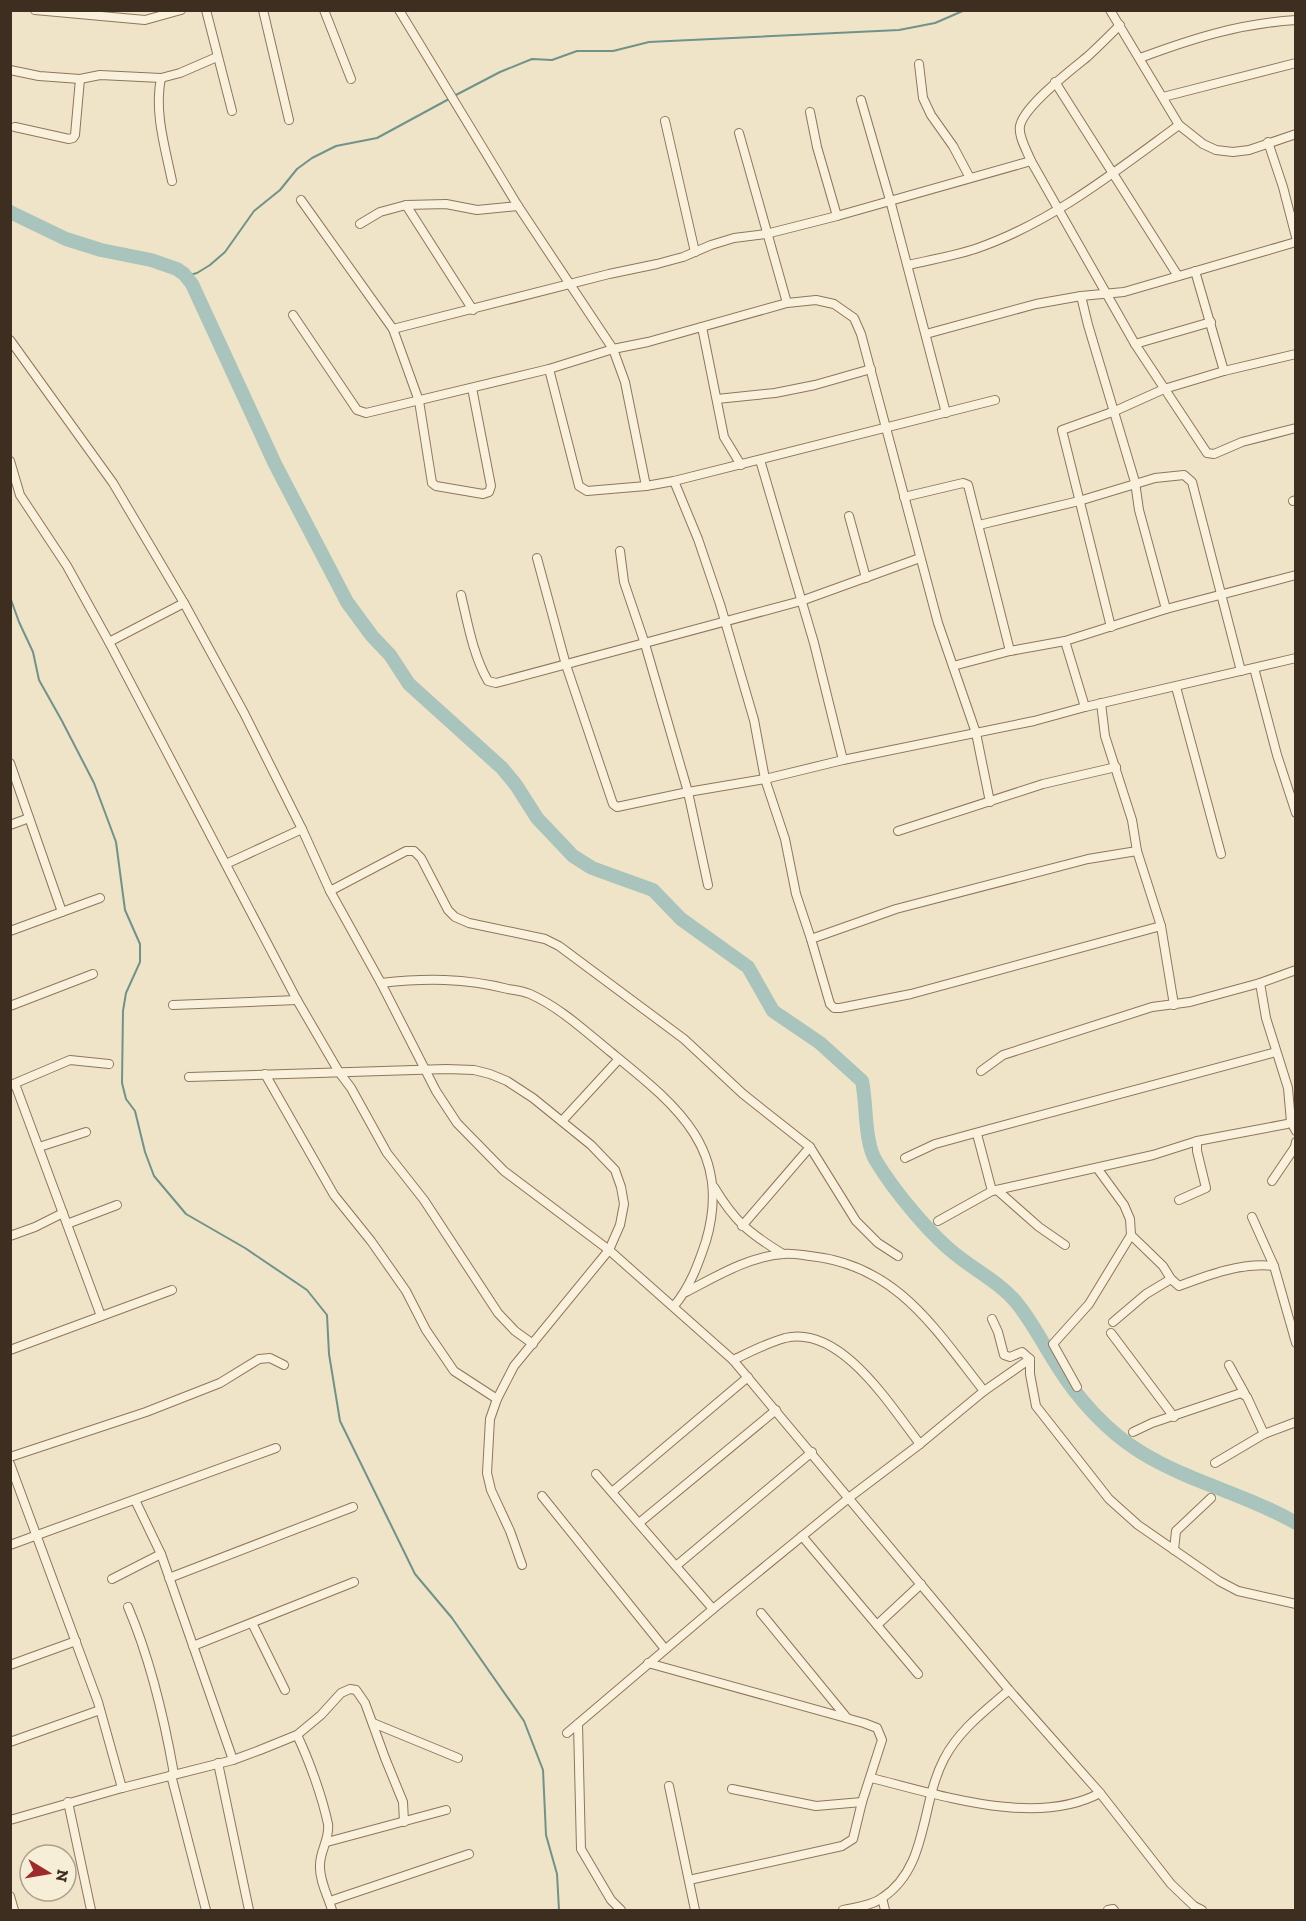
<svg xmlns="http://www.w3.org/2000/svg" width="1306" height="1921" font-family="'Zilla Slab',serif">
<style>
.lines{fill:none;stroke-linecap:round;stroke-linejoin:round}
.stream{stroke:#6f938a;stroke-width:2}
.river{stroke:#a9c4bc;stroke-width:14}
.minor-casing{stroke:#8d765c;stroke-width:10}
.minor{stroke:#faf1dc;stroke-width:8}
</style>
<rect width="100%" height="100%" fill="#f0e4c8"/>
<g class="lines">
<!-- stream -->
<g class="stream">
<polyline points="454,96 500,72 532,59 552,60 577,51 613,51 649,42 899,30 935,23 965,10"/>
<polyline points="186,276 197,273 210,265 225,252 254,211 280,190 297,169 312,158 336,146 377,138 449,99"/>
<polyline points="10,597 19,622 33,652 39,680 62,721 94,783 116,842 125,910 140,944 140,962 126,993 123,1011 122,1083 126,1099 135,1111 145,1152 154,1176 186,1214 245,1248 307,1290 327,1315 329,1354 340,1421 415,1574 452,1618 524,1721 543,1770 546,1835 557,1874 559,1910"/>
</g>
<!-- river -->
<path class="river" d="M10,212L66,239L101,250L151,260L177,269L184,274L192,284L275,464L334,577L347,602L372,636L390,655L409,684L502,768L516,785L537,818L573,856L592,868L653,890L681,919L748,967L773,1011L820,1043L862,1081C867,1104 864,1142 876,1161C894,1191 932,1237 959,1257C978,1272 1000,1283 1016,1302C1032,1321 1044,1346 1058,1367C1078,1399 1107,1431 1139,1451C1188,1482 1246,1494 1296,1523"/>
<!-- minor casing -->
<g class="minor-casing">
<g id="minor">
<polyline points="35,10 145,20 181,10"/>
<polyline points="206,10 232,111"/>
<polyline points="263,10 289,120"/>
<polyline points="324,10 351,79"/>
<polyline points="399,10 518,206 613,349 625,382 646,486"/>
<polyline points="1110,10 1179,125 1203,144 1216,150 1233,152 1249,150 1296,134"/>
<path d="M1120,25C1109,36 1098,47 1087,57C1071,70 1024,106 1020,126C1018,136 1027,151 1031,161L1135,344L1207,453L1214,454L1242,442L1296,428"/>
<path d="M1140,58C1194,38 1238,24 1296,20"/>
<polyline points="919,64 923,98 931,115 953,146 970,178"/>
<polyline points="10,70 39,76 80,79 100,75 161,78 180,73 217,57"/>
<path d="M161,78C154,112 165,147 172,181"/>
<polyline points="1055,82 1178,276"/>
<polyline points="1163,97 1296,63"/>
<polyline points="861,100 890,200 946,413"/>
<polyline points="810,112 817,147 837,216"/>
<polyline points="665,121 695,252"/>
<polyline points="15,127 69,139 73,138 75,135 80,79"/>
<polyline points="739,133 787,303"/>
<polyline points="1268,142 1283,187 1296,237"/>
<polyline points="301,200 393,329 419,401 432,483 436,486 483,494 489,492 491,486 472,388"/>
<polyline points="406,205 473,310"/>
<polyline points="360,224 380,212 406,205 446,204 477,210 518,206"/>
<path d="M908,265C930,260 953,256 975,249C1051,223 1116,171 1179,125"/>
<polyline points="1195,271 1224,371"/>
<polyline points="1081,296 1088,325 1135,482 1139,510 1166,609"/>
<polyline points="293,315 357,410 366,413 549,369 613,349 648,342 787,303 816,300 834,304 854,318 861,334 938,623 976,733 990,802"/>
<polyline points="702,327 724,437 741,465"/>
<polyline points="393,329 609,274 657,264 683,257 711,245 734,238 766,234 837,216 1031,161"/>
<polyline points="926,334 1036,304 1081,296 1124,292 1296,242"/>
<polyline points="10,340 113,483 184,603 244,713 302,829 330,891 381,983 436,1091 457,1123 504,1171 609,1250 733,1360 1009,1690 1100,1793 1171,1884 1194,1906 1202,1910"/>
<polyline points="1135,344 1211,322"/>
<polyline points="549,369 579,486 587,491 646,486 674,481 995,400"/>
<polyline points="717,399 775,393 815,385 871,369"/>
<polyline points="760,460 814,643 843,760"/>
<polyline points="10,461 20,495 67,566 109,642 297,1000 339,1072 351,1088 387,1153 424,1200 498,1313 515,1331 533,1344"/>
<polyline points="674,481 698,539 720,604 754,720 765,779 785,839 796,894 811,939 830,1004 834,1008 840,1008 911,994 1161,926"/>
<polyline points="904,497 963,483 968,485 1010,651"/>
<polyline points="1293,501 1296,500"/>
<polyline points="849,516 866,578"/>
<polyline points="979,525 1079,501 1155,478 1184,475 1192,482 1241,671"/>
<polyline points="620,551 624,582 645,644 688,792 708,885"/>
<polyline points="537,558 566,665 613,804 617,807 688,792 765,779 843,760 1034,721 1085,707 1296,658"/>
<path d="M461,595C468,624 473,655 488,681L496,683L801,601L920,558"/>
<polyline points="1111,627 1062,430 1115,411 1164,389 1224,371 1296,354"/>
<polyline points="1065,641 1085,707"/>
<polyline points="109,642 184,603"/>
<polyline points="953,666 1010,651 1065,641 1166,609 1296,575"/>
<polyline points="1254,668 1277,755 1296,813"/>
<polyline points="1176,687 1221,854"/>
<polyline points="1101,703 1105,736 1132,820 1137,851 1161,926 1174,1005"/>
<polyline points="10,763 62,912"/>
<polyline points="10,825 29,818"/>
<polyline points="898,831 1043,784 1116,767"/>
<polyline points="226,864 302,829"/>
<polyline points="330,891 406,851 414,851 421,858 448,910 455,917 469,923 545,939 559,946 684,1039 743,1094 810,1147 856,1221 878,1243 898,1256"/>
<polyline points="10,931 100,898"/>
<polyline points="811,939 896,909 1088,859 1137,851"/>
<path d="M381,983C425,978 465,978 508,989C515,990 523,991 530,994C561,1008 586,1032 612,1053C676,1105 733,1149 706,1241C698,1265 690,1287 674,1306"/>
<polyline points="1260,983 1266,1018 1288,1088 1291,1122 1296,1131"/>
<polyline points="173,1005 297,1000"/>
<polyline points="10,1006 93,974"/>
<polyline points="981,1071 1003,1055 1152,1007 1190,1002 1260,983 1296,970"/>
<polyline points="265,1074 334,1195 371,1241 406,1291 426,1330 454,1371 497,1399"/>
<polyline points="189,1077 446,1069 474,1070 490,1074 507,1081 533,1098 591,1145 615,1170 621,1187 624,1204 620,1225 609,1250 514,1366 497,1399 490,1419 487,1473 491,1490 510,1531 522,1565"/>
<polyline points="15,1084 101,1316"/>
<polyline points="11,1085 70,1060 109,1064"/>
<polyline points="562,1121 619,1059"/>
<polyline points="977,1134 992,1191"/>
<polyline points="39,1147 86,1132"/>
<polyline points="905,1158 935,1144 986,1130 1276,1052"/>
<polyline points="1272,1181 1295,1147 1296,1142"/>
<path d="M714,1187C735,1222 749,1233 783,1254"/>
<polyline points="997,1190 1039,1227 1065,1245"/>
<polyline points="1179,1200 1206,1188 1197,1151 1197,1141"/>
<polyline points="1252,1217 1274,1266"/>
<polyline points="938,1221 992,1191 1153,1155 1197,1141 1287,1124 1291,1122"/>
<polyline points="67,1224 117,1205"/>
<polyline points="742,1226 810,1147"/>
<path d="M1131,1235L1163,1266L1171,1279L1179,1286C1208,1275 1242,1262 1274,1266L1296,1343"/>
<polyline points="10,1236 35,1227 63,1213"/>
<path d="M686,1292C715,1277 750,1256 783,1254C792,1253 802,1255 810,1256C897,1265 935,1329 984,1391"/>
<polyline points="992,1319 998,1332 1004,1355 1010,1357 1022,1352 1030,1359 1030,1374 1036,1406 1109,1499 1138,1525 1219,1581 1238,1591 1296,1604"/>
<polyline points="1113,1322 1146,1294 1171,1279"/>
<polyline points="1111,1333 1174,1417"/>
<polyline points="10,1350 172,1290"/>
<path d="M733,1360C750,1352 767,1343 785,1338C841,1324 891,1407 920,1444"/>
<polyline points="1229,1365 1245,1394"/>
<polyline points="1077,1387 1053,1344 1089,1304 1131,1235 1130,1219 1124,1205 1097,1168"/>
<polyline points="1133,1432 1152,1423 1241,1393 1247,1397 1264,1434"/>
<polyline points="10,1457 146,1412 220,1383 259,1359 270,1358 284,1365"/>
<polyline points="1215,1463 1264,1434 1296,1422"/>
<polyline points="10,1464 98,1702 122,1788"/>
<polyline points="596,1474 713,1609"/>
<polyline points="612,1492 748,1377"/>
<polyline points="542,1496 665,1649"/>
<polyline points="135,1500 161,1554 233,1760"/>
<polyline points="639,1523 776,1410"/>
<polyline points="802,1536 918,1674"/>
<polyline points="10,1545 276,1448"/>
<polyline points="1174,1550 1176,1531 1211,1498"/>
<polyline points="676,1566 812,1452"/>
<polyline points="169,1578 353,1507"/>
<polyline points="112,1579 161,1554"/>
<path d="M128,1607C151,1661 164,1717 174,1774"/>
<polyline points="761,1613 847,1718"/>
<polyline points="252,1623 285,1690"/>
<polyline points="877,1625 921,1584"/>
<polyline points="193,1646 354,1582"/>
<polyline points="648,1663 864,1723 877,1728 882,1740 862,1802 853,1839 842,1846 689,1880"/>
<polyline points="10,1665 76,1641"/>
<polyline points="373,1723 458,1758"/>
<polyline points="578,1724 581,1849 611,1900 621,1910"/>
<polyline points="567,1733 713,1609 850,1497 920,1444 984,1391 1030,1359"/>
<path d="M297,1735C309,1760 322,1796 328,1824C330,1839 320,1850 320,1865C319,1880 328,1896 332,1910"/>
<polyline points="10,1742 100,1710"/>
<polyline points="218,1763 249,1910"/>
<polyline points="171,1775 206,1910"/>
<path d="M871,1778C938,1794 1035,1828 1100,1793"/>
<polyline points="669,1786 695,1910"/>
<polyline points="732,1789 816,1806 862,1802"/>
<polyline points="68,1802 91,1910"/>
<polyline points="10,1820 122,1788 233,1760 260,1750 297,1735 321,1715 341,1693 350,1689 356,1690 365,1703 385,1758 403,1802 404,1822"/>
<polyline points="327,1842 446,1810"/>
<polyline points="10,1896 14,1910"/>
<polyline points="882,1898 885,1910"/>
<polyline points="330,1901 469,1854"/>
<path d="M843,1910C856,1907 871,1906 882,1898C929,1867 920,1805 944,1759C959,1730 985,1711 1009,1690"/>
<polyline points="1108,1910 1113,1909 1114,1910"/>
</g>
</g>
<!-- minor -->
<use href="#minor" class="minor"/>
</g>
<!-- border -->
<rect width="1306" height="1921" fill="none" stroke="#3d2e20" stroke-width="24"/>
<!-- north arrow -->
<g transform="translate(48 1873) rotate(101)"><circle r="28" fill="#f7eed8" stroke="#ada18e" stroke-width="1.5"/>
<path d="M0-4.5L10 22L0 15L-10 22Z" fill="#9e2a2b"/>
<text y="-9" font-size="16" font-weight="bold" text-anchor="middle" fill="#3d2e20">N</text>
</g>
</svg>
